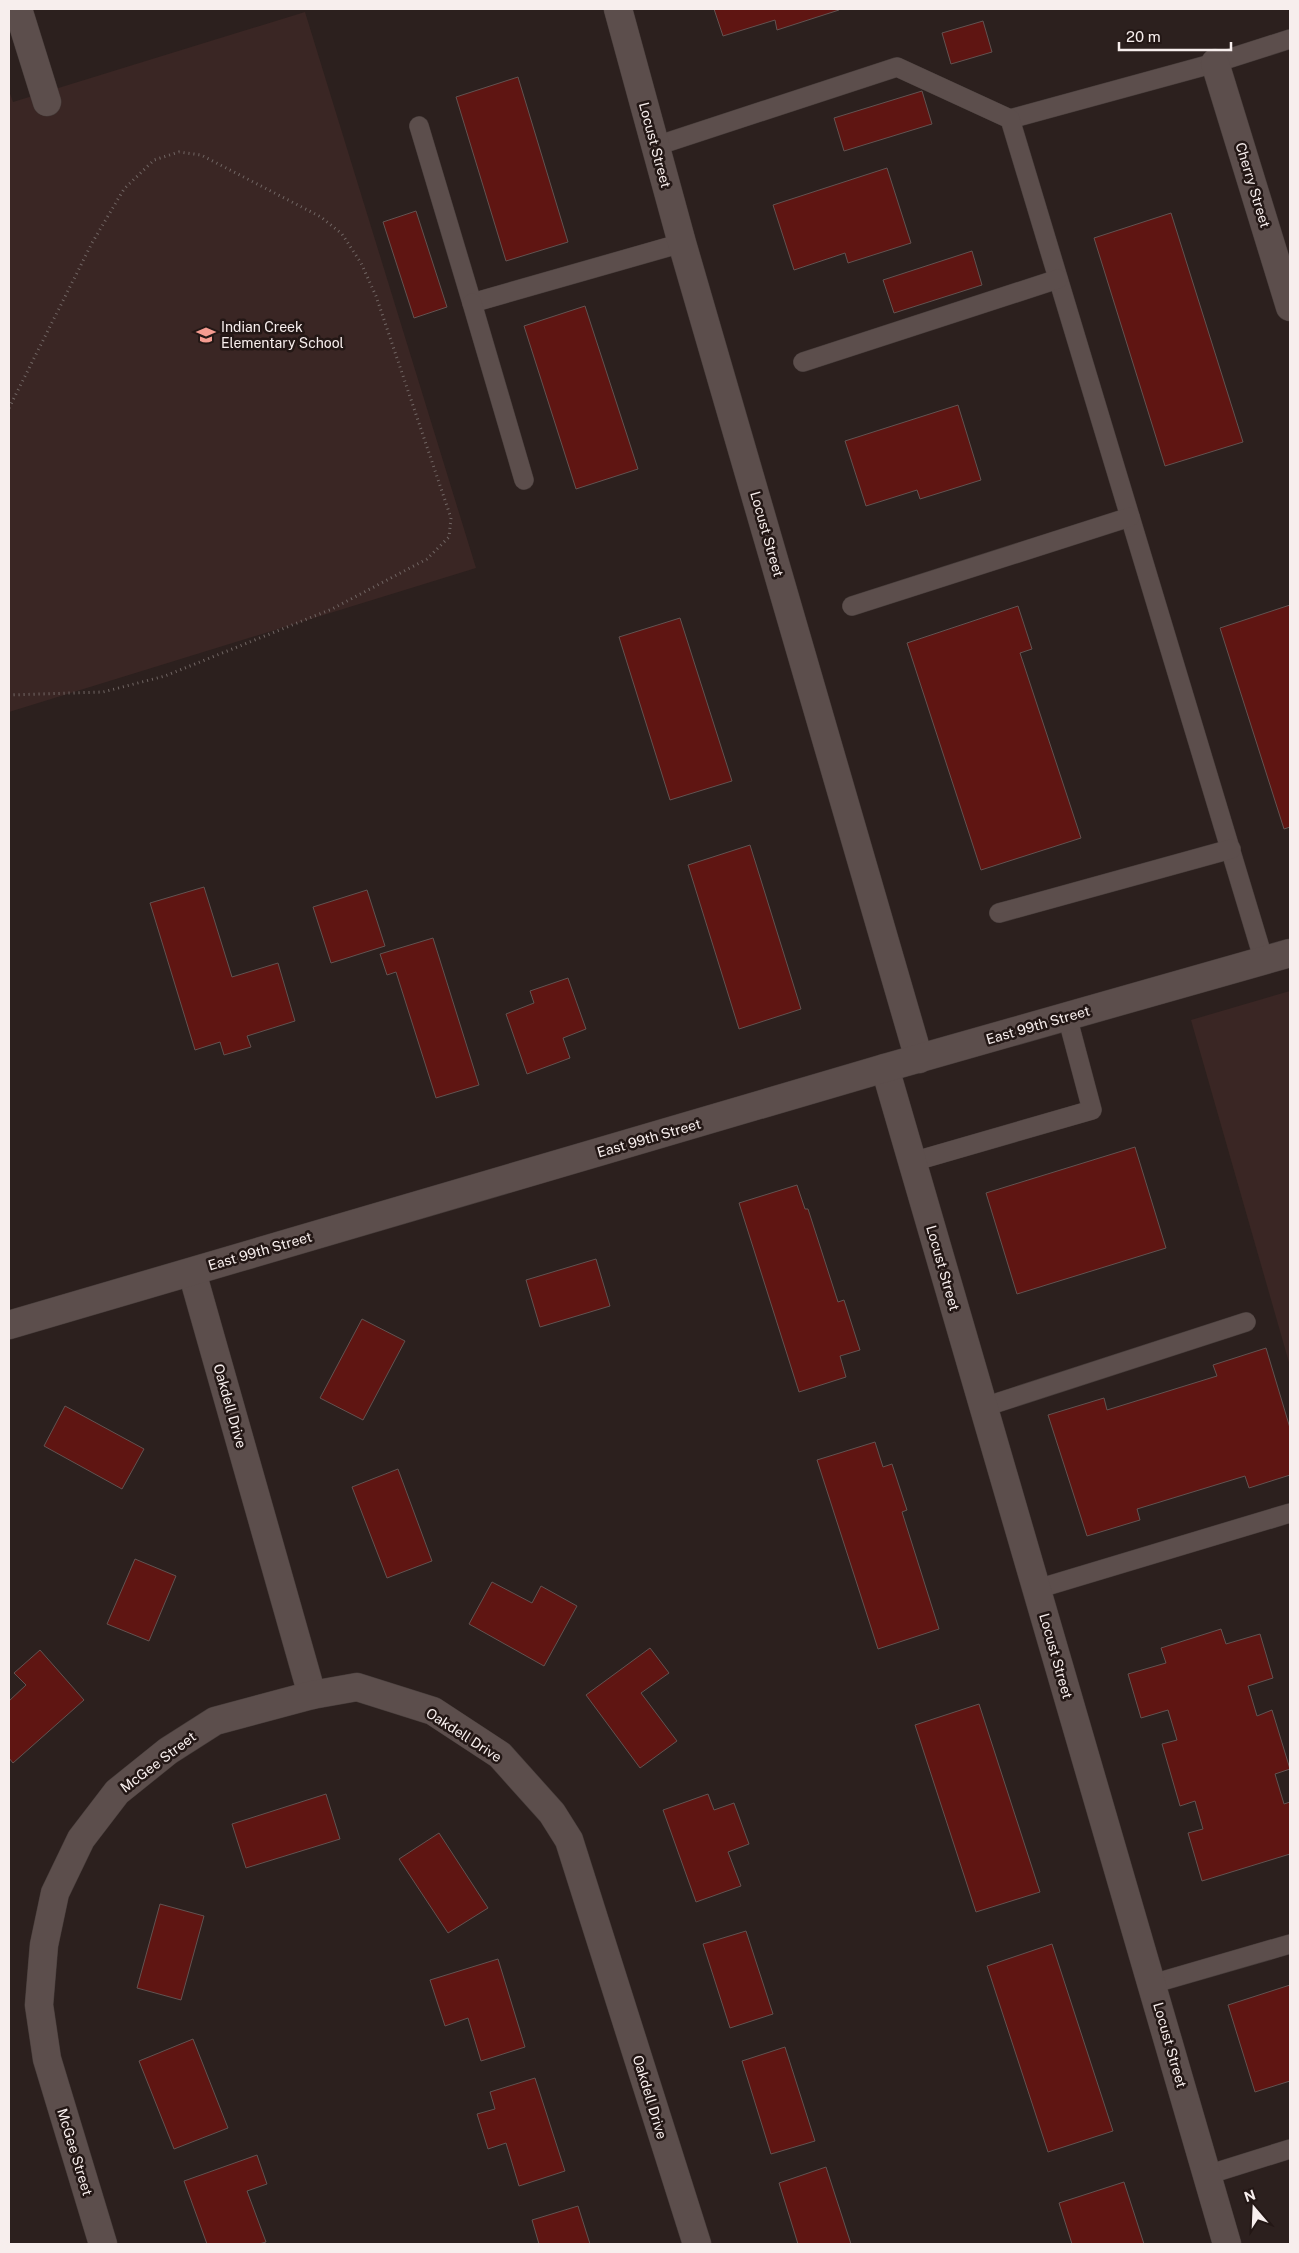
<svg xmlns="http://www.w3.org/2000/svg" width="1299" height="2253" font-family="'Public Sans',sans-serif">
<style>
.built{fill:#3a2624}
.building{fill:#5f1512;stroke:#625351}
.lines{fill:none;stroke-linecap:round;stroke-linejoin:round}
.service-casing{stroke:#463c3a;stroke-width:20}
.minor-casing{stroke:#463c3a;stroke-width:29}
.tertiary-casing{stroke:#463c3a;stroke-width:29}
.path{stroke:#716664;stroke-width:3;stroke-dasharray:1 4;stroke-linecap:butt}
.service{stroke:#5c4e4c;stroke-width:19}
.minor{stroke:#5c4e4c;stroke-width:28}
.tertiary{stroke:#5c4e4c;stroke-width:28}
.labels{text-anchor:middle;stroke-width:5;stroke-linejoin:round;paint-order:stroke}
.street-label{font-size:14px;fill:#f7eeed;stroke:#231715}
.poi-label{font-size:14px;fill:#f7eeed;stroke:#231715;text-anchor:start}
</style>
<rect width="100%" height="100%" fill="#2c201e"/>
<!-- built -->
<g class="built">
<polygon points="305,12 476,568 9,712 9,91 13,102"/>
<polygon points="1290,991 1290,1366 1191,1020"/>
</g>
<!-- building -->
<g class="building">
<polygon points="714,9 838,9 839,10 777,30 775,20 723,36"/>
<polygon points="983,21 992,52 951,64 942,33"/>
<polygon points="518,77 568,242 506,261 456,97"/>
<polygon points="922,91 932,124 844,151 834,118"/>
<polygon points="887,168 911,243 848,263 845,253 794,270 773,205"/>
<polygon points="416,211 447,307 414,318 383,222"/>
<polygon points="1171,213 1243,442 1165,466 1094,238"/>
<polygon points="972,251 982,285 894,313 883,280"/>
<polygon points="585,306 638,469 576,489 524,326"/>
<polygon points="958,405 981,480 920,499 917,490 866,506 845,441"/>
<polygon points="1290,605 1290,827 1284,829 1220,628"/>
<polygon points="1018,606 1032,649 1020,653 1081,838 981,870 907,643"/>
<polygon points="680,618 732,781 670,800 619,637"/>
<polygon points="750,845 801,1009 739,1029 688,865"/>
<polygon points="204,887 232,977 278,963 295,1021 247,1036 251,1047 224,1055 220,1042 195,1050 150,903"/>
<polygon points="367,890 385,946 331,963 313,907"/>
<polygon points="433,938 479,1085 436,1098 396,972 387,975 380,954"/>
<polygon points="568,978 586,1029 563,1038 570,1058 527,1074 506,1014 534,1003 530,991"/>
<polygon points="1135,1147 1166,1248 1017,1294 986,1193"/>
<polygon points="797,1185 805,1209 808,1209 838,1302 844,1300 860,1350 840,1356 846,1377 799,1392 739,1203"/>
<polygon points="596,1259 610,1306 540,1327 526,1280"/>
<polygon points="362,1319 405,1341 363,1420 320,1398"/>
<polygon points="1266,1348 1290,1428 1290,1475 1249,1488 1245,1476 1137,1509 1140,1520 1087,1536 1048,1415 1104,1398 1107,1410 1217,1376 1213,1365"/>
<polygon points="65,1406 144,1449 122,1489 44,1446"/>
<polygon points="875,1442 883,1467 892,1464 907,1510 902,1512 939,1629 878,1649 817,1460"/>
<polygon points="398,1469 432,1561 387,1578 352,1487"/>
<polygon points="135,1559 176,1576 149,1641 107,1624"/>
<polygon points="492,1582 532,1603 541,1586 577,1606 544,1666 469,1624"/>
<polygon points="1221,1629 1226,1644 1260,1634 1273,1678 1248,1686 1257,1716 1272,1710 1290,1769 1275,1774 1284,1804 1290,1802 1290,1854 1202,1881 1188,1833 1203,1829 1195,1801 1180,1806 1162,1744 1177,1740 1168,1710 1141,1718 1128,1674 1166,1663 1161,1648"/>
<polygon points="650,1648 669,1673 641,1693 677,1741 640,1768 586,1695"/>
<polygon points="40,1650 84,1700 13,1763 9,1758 9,1701 26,1685 14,1673"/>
<polygon points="979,1704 1040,1892 976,1912 915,1725"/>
<polygon points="326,1794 340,1839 246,1868 232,1824"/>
<polygon points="708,1794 714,1810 734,1803 749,1844 728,1852 741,1886 696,1902 663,1810"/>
<polygon points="439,1833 488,1908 448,1933 399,1859"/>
<polygon points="160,1904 204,1916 181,2000 137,1988"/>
<polygon points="746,1931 773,2014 730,2028 703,1944"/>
<polygon points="1052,1944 1113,2131 1048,2152 987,1966"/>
<polygon points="498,1959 525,2047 481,2061 468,2018 445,2026 430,1980"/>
<polygon points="1290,1985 1290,2081 1255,2092 1228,2005"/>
<polygon points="193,2039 228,2128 174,2149 139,2061"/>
<polygon points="785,2047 815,2141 771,2154 742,2061"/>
<polygon points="535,2078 565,2171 519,2186 506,2143 488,2149 477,2114 495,2109 490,2092"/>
<polygon points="257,2155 267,2184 247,2191 266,2242 259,2244 207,2244 184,2181"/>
<polygon points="826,2167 851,2244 798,2244 779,2183"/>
<polygon points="1124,2182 1144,2244 1072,2244 1059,2203"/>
<polygon points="578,2206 590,2244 539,2244 532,2220"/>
</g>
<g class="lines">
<!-- service casing -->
<g class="service-casing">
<g id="service">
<polyline points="1010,119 1215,63 1290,39"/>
<polyline points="419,126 472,303 682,243"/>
<polyline points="656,146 897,67 1010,119 1264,961"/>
<polyline points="472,303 524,480"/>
<polyline points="803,362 1058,279"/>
<polyline points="852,606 1130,517"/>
<polyline points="999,913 1231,849"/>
<polyline points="912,1162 1092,1110 1067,1016"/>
<polyline points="984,1407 1246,1322"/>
<polyline points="1037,1589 1290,1513"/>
<polyline points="1152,1984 1290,1944"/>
<polyline points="1207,2175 1290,2149"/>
</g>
</g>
<!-- minor casing -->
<g class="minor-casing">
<g id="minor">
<polyline points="18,9 47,102"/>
<polyline points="618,9 682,243 919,1059"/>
<polyline points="1215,63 1290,307"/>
<polyline points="885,1068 1227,2244"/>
<polyline points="192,1272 312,1695"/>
<polyline points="103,2244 47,2059 39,2005 44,1945 55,1893 81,1839 117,1792 168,1751 215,1721 312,1695 357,1687 433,1711 500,1755 552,1813 569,1840 697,2244"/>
</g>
</g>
<!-- tertiary casing -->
<g class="tertiary-casing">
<polyline id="tertiary" points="9,1325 885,1068 1290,953"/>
</g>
<!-- path -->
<polyline class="path" points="9,408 92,243 124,189 154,160 179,152 201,155 321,217 342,234 361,263 376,296 451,518 449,537 427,559 332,609 165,676 103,692 9,695"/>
<!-- service -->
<use href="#service" class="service"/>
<!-- minor -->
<use href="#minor" class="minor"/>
<!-- tertiary -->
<use href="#tertiary" class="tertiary"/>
</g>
<!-- icons -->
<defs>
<g id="school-bare" transform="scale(1.5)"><path d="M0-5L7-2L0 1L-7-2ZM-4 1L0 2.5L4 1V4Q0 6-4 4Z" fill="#f59c91" stroke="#231715" stroke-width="2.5" paint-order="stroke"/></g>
</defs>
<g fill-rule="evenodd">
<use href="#school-bare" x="206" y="335"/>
</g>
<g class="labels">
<!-- street labels -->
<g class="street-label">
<text transform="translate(655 145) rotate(75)" y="5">Locust Street</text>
<text transform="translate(1253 185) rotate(73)" y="5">Cherry Street</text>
<text transform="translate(767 534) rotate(74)" y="5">Locust Street</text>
<text transform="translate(1038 1025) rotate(-16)" y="5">East 99th Street</text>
<text transform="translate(649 1138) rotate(-16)" y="5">East 99th Street</text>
<text transform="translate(260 1251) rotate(-16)" y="5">East 99th Street</text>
<text transform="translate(943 1268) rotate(74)" y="5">Locust Street</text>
<text transform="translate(230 1406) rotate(74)" y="5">Oakdell Drive</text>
<text transform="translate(1056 1656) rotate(74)" y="5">Locust Street</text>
<text transform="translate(464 1735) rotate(33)" y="5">Oakdell Drive</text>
<text transform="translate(158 1762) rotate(-37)" y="5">McGee Street</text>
<text transform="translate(1170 2045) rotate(74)" y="5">Locust Street</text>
<text transform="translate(650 2097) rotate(73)" y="5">Oakdell Drive</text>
<text transform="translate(75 2152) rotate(73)" y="5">McGee Street</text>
</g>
<!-- poi labels -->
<g class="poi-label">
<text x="221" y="332">Indian Creek<tspan x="221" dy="16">Elementary School</tspan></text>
</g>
</g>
<!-- border -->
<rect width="1299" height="2253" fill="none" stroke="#f7eeed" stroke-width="20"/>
<!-- north arrow -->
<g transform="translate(1254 2208) rotate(341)" stroke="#231715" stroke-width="4" paint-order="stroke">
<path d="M0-4L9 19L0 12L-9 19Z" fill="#f7eeed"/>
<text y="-8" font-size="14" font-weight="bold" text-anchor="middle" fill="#f7eeed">N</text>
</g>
<!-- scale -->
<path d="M1119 42v8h112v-8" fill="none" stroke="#f7eeed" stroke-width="2.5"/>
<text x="1126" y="42" font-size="15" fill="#f7eeed" stroke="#231715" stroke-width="4" paint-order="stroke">20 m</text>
</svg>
